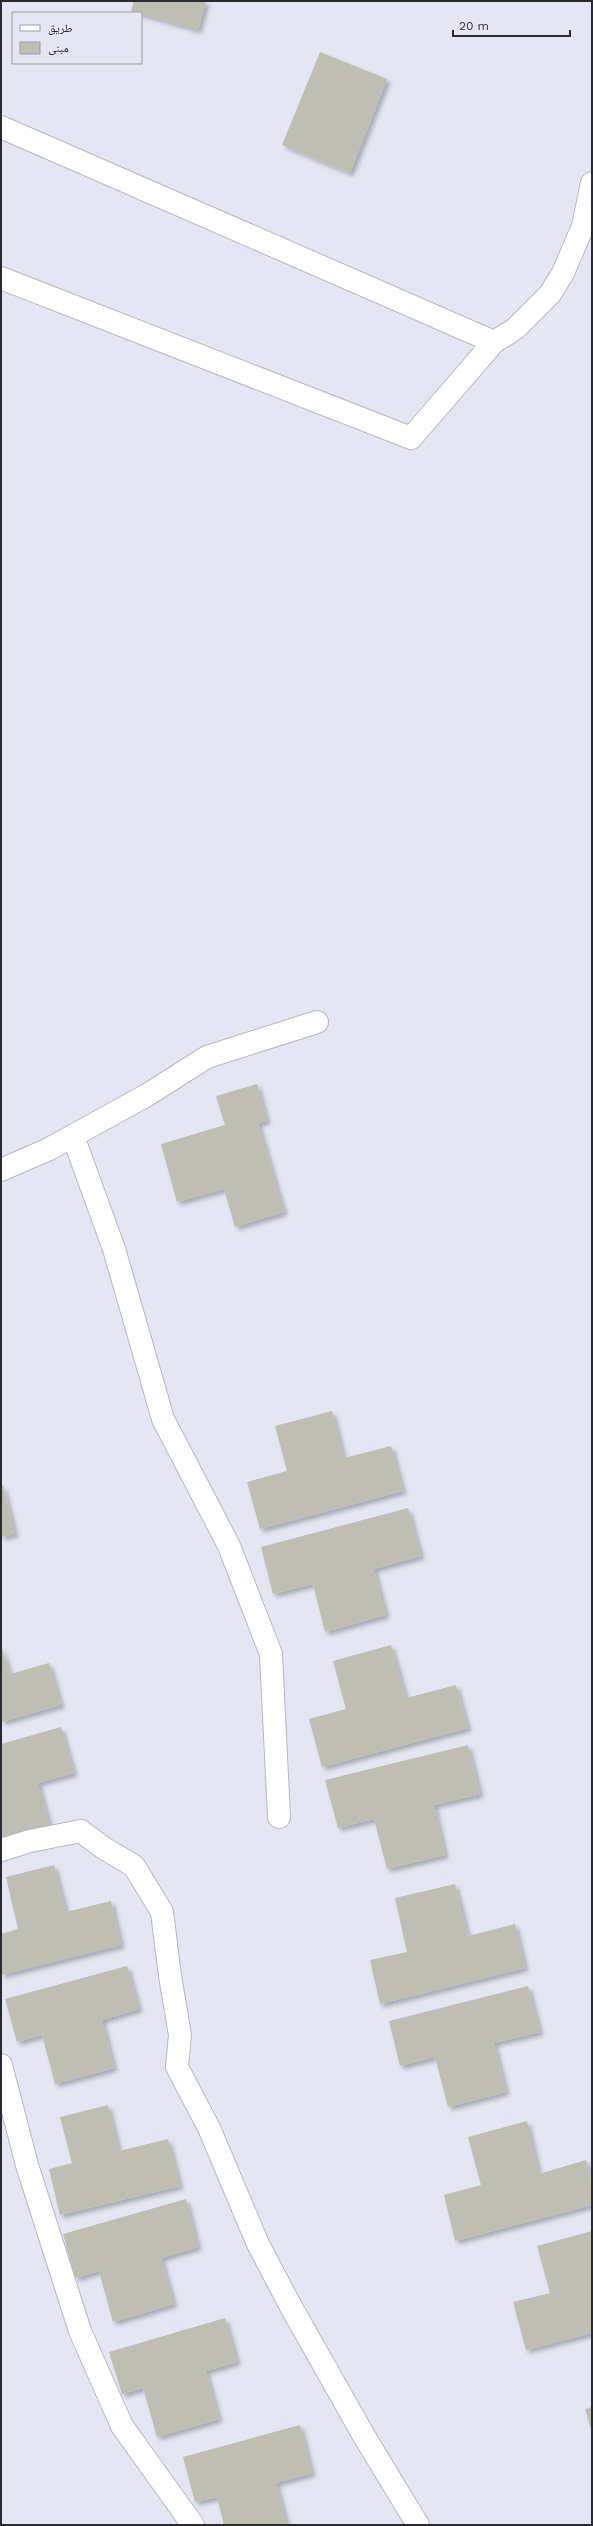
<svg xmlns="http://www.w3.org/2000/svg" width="593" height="2526" font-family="'Work Sans','Noto Naskh Arabic',sans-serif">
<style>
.building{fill:#bebeb3;filter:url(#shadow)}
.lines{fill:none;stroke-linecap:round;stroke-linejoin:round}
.minor-casing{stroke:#b5b8c3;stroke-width:24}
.minor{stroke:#fff;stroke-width:22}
</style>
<defs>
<filter id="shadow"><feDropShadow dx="3.5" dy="3.5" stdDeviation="2" flood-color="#0004"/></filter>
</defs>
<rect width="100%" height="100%" fill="#e4e7f3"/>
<!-- building -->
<g class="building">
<polygon points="134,1 206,1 198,30 131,11"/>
<polygon points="320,52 387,79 350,173 282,145"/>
<polygon points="257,1084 267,1121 258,1123 284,1212 235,1227 224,1189 177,1202 161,1144 225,1125 216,1096"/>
<polygon points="332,1411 344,1458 391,1446 403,1491 260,1529 247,1482 287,1471 275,1426"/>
<polygon points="1,1485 3,1485 15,1534 1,1537"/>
<polygon points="408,1508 421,1556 374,1569 386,1615 325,1632 313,1584 273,1594 261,1547"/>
<polygon points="1,1645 10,1674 49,1663 61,1705 1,1722"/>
<polygon points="391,1645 406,1698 456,1685 468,1728 322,1767 309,1719 346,1709 333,1661"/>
<polygon points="61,1727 74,1773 38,1783 50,1827 1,1840 1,1744"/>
<polygon points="468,1745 480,1794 434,1805 445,1855 387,1869 374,1819 338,1828 325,1780"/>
<polygon points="54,1865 66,1912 111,1901 121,1945 1,1975 1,1934 18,1929 6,1877"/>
<polygon points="455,1884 468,1936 515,1924 525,1968 380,2004 370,1960 407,1952 395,1898"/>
<polygon points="127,1966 139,2009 102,2020 114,2068 55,2084 42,2035 17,2042 5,1999"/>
<polygon points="528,1986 540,2032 494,2043 506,2092 448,2107 435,2057 400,2066 389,2021"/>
<polygon points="108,2105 119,2151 168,2139 180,2186 60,2215 49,2169 72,2163 60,2117"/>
<polygon points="527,2121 539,2174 586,2160 592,2184 592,2205 455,2241 444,2195 481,2185 468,2137"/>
<polygon points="186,2199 198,2247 161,2258 174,2304 113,2322 99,2271 75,2278 63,2234"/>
<polygon points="592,2231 592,2333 526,2350 513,2302 550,2293 537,2246"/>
<polygon points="225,2318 237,2362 206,2371 219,2419 157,2437 143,2388 122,2394 109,2352"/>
<polygon points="592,2407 592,2432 585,2409"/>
<polygon points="300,2425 312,2473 276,2483 287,2525 224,2525 217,2497 195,2502 183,2457"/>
</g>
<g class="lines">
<!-- minor casing -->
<g class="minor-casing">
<g id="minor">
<polyline points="1,127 494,342"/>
<polyline points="1,278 411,438 494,342 515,329 550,294 563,273 583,226 592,183"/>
<polyline points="73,1136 114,1249 163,1419 229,1546 271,1654 279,1817"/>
<polyline points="1,1170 49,1149 147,1095 207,1057 317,1022"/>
<polyline points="1,1850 30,1841 81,1831 102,1847 134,1866 162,1912 170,1976 180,2035 177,2067 209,2128 258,2244 290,2305 364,2436 418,2525"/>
<polyline points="1,2065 27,2165 80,2331 122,2426 193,2525"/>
</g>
</g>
<!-- minor -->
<use href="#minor" class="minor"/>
</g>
<!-- border -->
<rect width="593" height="2526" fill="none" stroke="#292a2f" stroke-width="4"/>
<!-- legend -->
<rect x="12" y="12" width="130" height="52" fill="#e4e7f3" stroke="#999ba5"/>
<rect x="20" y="25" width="20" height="6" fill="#ffffff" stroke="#999ba5"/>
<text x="48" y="32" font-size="12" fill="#292a2f">طريق</text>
<rect x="20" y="42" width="20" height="12" fill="#bebeb3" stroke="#999ba5"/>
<text x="48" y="52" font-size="12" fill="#292a2f">مبنى</text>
<!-- scale -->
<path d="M453 30v6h117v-6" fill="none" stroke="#292a2f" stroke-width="2"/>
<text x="459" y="30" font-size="12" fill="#292a2f" stroke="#e4e7f3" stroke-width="3" paint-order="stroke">20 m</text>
</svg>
